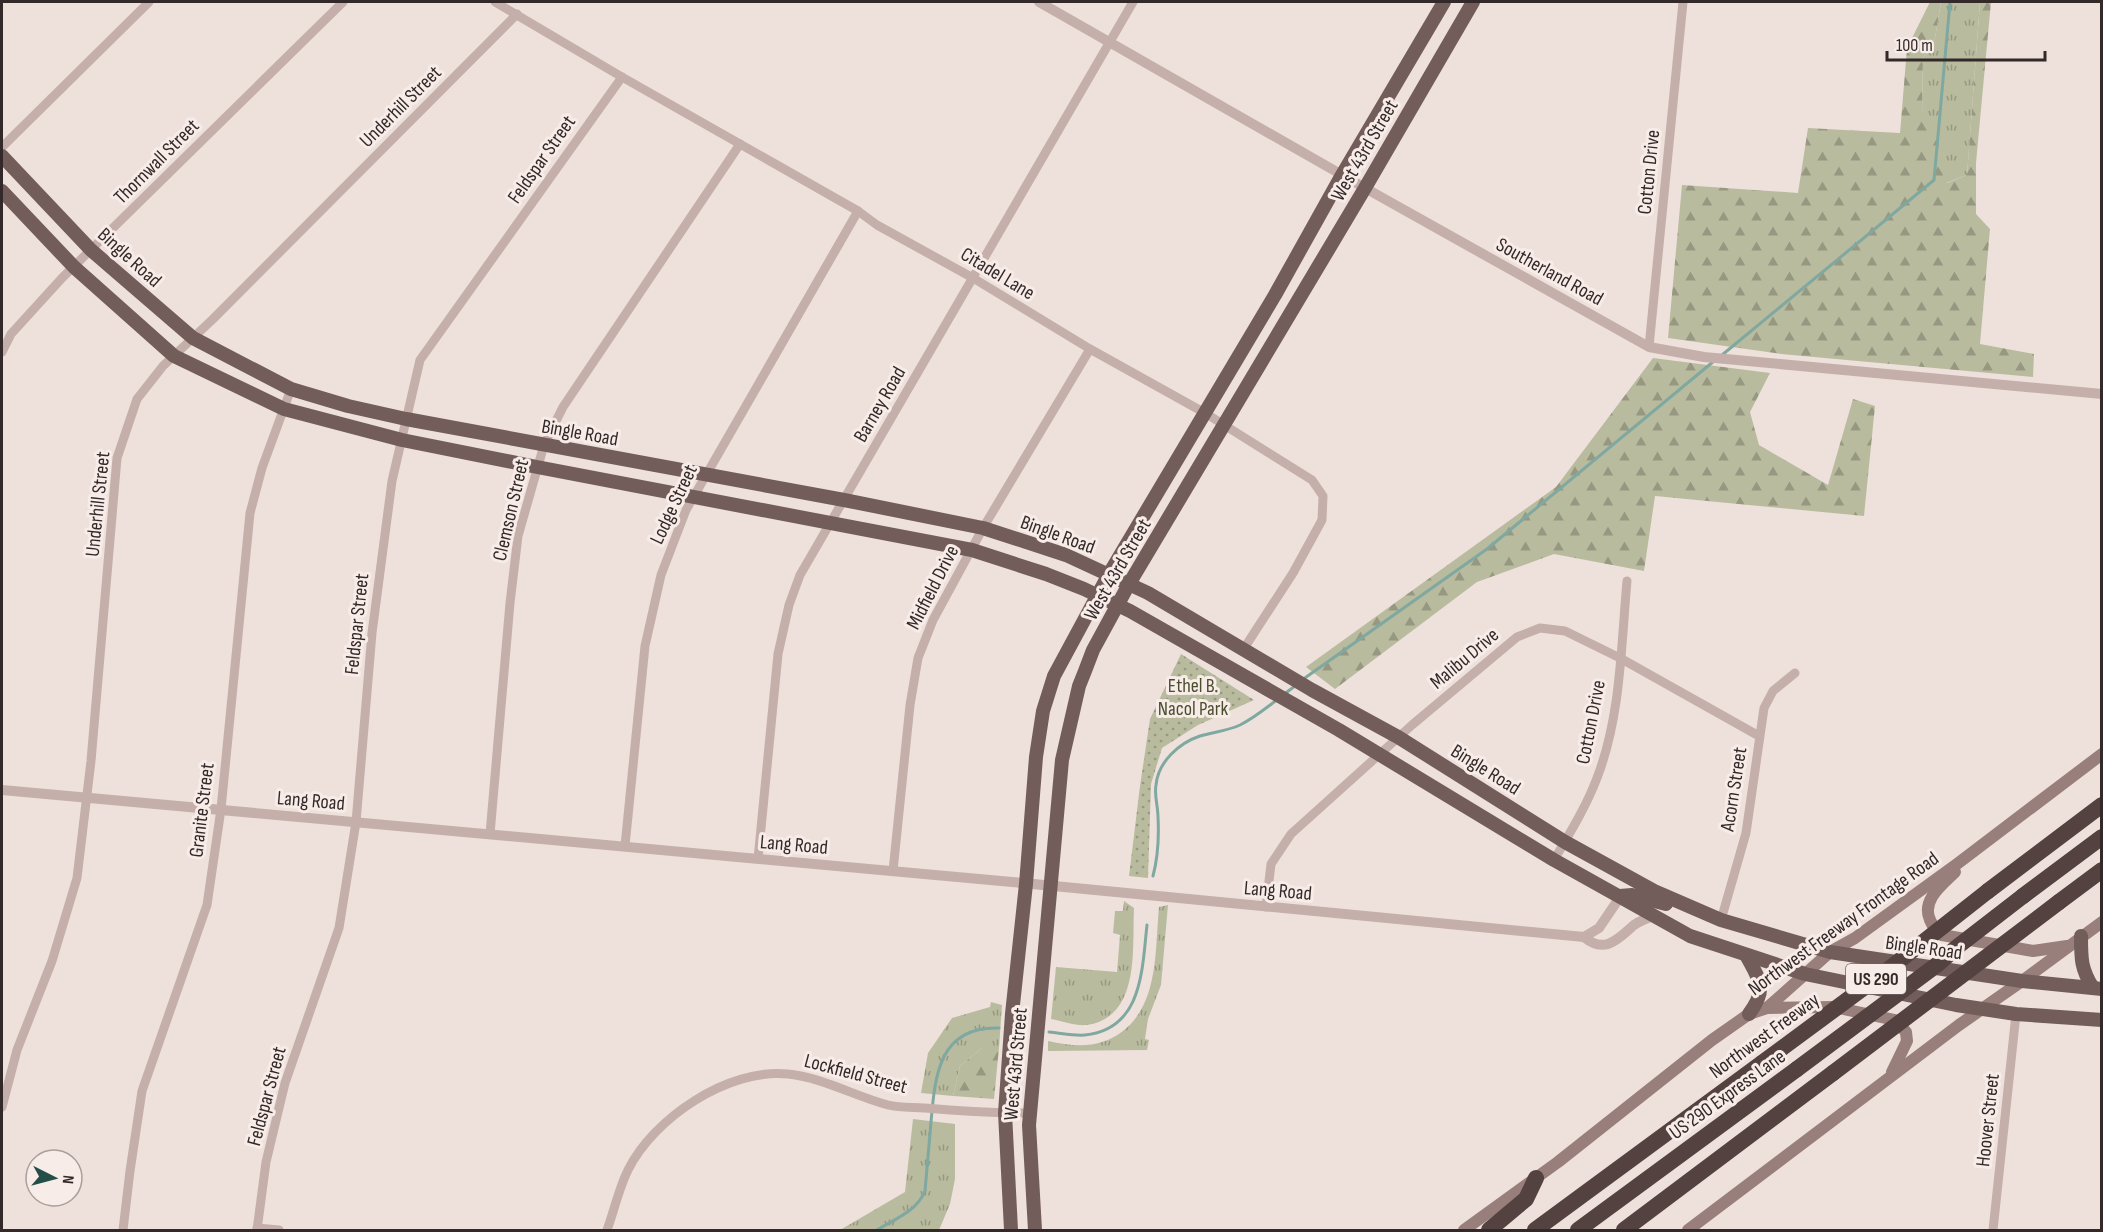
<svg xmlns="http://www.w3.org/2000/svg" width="2103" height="1232" font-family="'Sofia Sans Condensed',sans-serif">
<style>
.grass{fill:url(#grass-tufts)}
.forest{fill:url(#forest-firs)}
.park{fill:url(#park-dots)}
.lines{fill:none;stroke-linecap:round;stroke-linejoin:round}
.stream{stroke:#7fa8a0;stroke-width:3}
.minor{stroke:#c5afaa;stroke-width:9}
.tertiary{stroke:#c5afaa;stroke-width:10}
.secondary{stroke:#987f7b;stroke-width:12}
.primary{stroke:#735d5b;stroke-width:14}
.motorway{stroke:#534240;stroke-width:16}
.motorway-bridge{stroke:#534240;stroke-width:16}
.labels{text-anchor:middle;stroke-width:6;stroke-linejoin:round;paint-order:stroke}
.shield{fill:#f7ece8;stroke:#6e6462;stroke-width:1.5}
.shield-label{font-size:18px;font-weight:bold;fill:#332928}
.street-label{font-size:20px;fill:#332928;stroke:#f7ece8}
.park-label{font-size:20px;fill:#4a4e2f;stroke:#f7ece8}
</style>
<defs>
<pattern id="grass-tufts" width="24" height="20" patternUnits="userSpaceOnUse" patternTransform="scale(1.5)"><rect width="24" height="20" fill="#b9bb9e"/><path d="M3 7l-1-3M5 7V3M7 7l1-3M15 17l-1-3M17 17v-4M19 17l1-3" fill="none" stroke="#979881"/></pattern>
<pattern id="forest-firs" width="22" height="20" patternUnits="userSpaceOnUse" patternTransform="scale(1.5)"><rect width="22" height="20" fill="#b9bb9e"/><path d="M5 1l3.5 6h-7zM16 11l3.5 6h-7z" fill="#979881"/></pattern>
<pattern id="park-dots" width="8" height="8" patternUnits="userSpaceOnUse" patternTransform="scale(1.5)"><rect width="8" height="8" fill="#b9bb9e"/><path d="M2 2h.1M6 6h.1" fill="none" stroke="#979881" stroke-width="1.8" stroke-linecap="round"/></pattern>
</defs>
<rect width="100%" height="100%" fill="#eee1dc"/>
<!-- grass -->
<g class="grass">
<polygon points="1941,2 1980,2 1967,175 1946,183 1922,114 1923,58 1935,38"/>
<path d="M1124,901L1134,908C1132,948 1141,1017 1087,1025C1075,1026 1062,1021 1051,1019L1056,967L1117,972L1120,935L1113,933L1115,911H1123Z"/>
<path d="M1168,905L1161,985L1148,1019L1145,1039L1149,1040L1147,1050L1048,1051V1041C1076,1047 1099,1049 1123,1031C1159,1003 1155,949 1159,907Z"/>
<polygon points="991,1002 1002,1005 999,1048 982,1048 960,1066 953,1096 921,1093 928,1053 952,1018 990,1007"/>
<polygon points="913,1119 955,1124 955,1179 950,1204 939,1230 840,1230 905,1192"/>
</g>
<!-- forest -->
<g class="forest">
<polygon points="1930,2 1941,2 1935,38 1923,58 1922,114 1946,158 1947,183 1967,175 1980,2 1991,2 1976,163 1976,214 1990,229 1980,344 2034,354 2033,377 1781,354 1668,338 1682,185 1798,193 1808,128 1900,133 1907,48"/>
<polygon points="1653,358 1770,373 1750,412 1759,445 1828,485 1853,399 1875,406 1864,516 1655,496 1644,571 1554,554 1477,582 1335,689 1306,667 1556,487"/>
<polygon points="982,1048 999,1048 994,1099 953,1096 960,1066"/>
</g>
<!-- park -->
<polygon class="park" points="1181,654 1254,700 1198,725 1162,748 1151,784 1148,878 1129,876 1140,786 1150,719"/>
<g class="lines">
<!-- stream -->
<g class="stream">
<polyline points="1722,355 1934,180 1950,2"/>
<polyline points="1302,680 1487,549 1714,361"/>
<polyline points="1283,695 1295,686"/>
<path d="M1153,876C1158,857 1159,836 1158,817C1158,806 1154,795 1156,785C1158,762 1179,743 1200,736C1214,732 1227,731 1240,725C1254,718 1266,708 1278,699"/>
<path d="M1049,1032C1061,1033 1073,1036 1085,1035C1143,1029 1142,969 1147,925"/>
<path d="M877,1230C895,1219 917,1211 925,1191C927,1168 929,1145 931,1122C935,1075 939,1026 999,1028"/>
</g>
<!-- minor -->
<g class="minor">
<polyline points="495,2 622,77 858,211 877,225 973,278 1090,349 1205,413 1312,480 1323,496 1322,520 1293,573 1243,650"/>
<polyline points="2,147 149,2"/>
<polyline points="1649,347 1683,2"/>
<polyline points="2,352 11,334 62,278 343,2"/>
<polyline points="490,834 510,603 518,536 544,445 563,407 740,144"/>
<polyline points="625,846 645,646 661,575 686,510 858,211"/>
<polyline points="758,859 778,654 789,605 800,575 1133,2"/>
<path d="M1554,860C1570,833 1586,807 1597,778C1621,716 1621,646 1627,581"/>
<polyline points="893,871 910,705 918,658 933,620 983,528 1090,349"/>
<polyline points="1266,907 1271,864 1291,834 1412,725 1517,637 1540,628 1565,631 1620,658 1759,736"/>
<polyline points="1721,920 1746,833 1764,708 1773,691 1795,673"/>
<polyline points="2,1107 17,1050 52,961 77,878 91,761 117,458 137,399 163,366 213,319 517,14"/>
<polyline points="257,1228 279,1230"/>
<polyline points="123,1230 130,1171 142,1091 207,905 221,809 250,513 262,468 291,389"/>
<polyline points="257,1230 266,1162 285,1083 339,928 356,822 372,633 392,481 420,360 622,77"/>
<path d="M607,1230C614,1211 619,1188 628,1170C654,1118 728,1068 788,1074C824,1078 854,1096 888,1105C900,1108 913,1107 925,1108C960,1111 995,1113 1030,1113"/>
<polyline points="1993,1230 2016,1014"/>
</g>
<!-- tertiary -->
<g class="tertiary">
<polyline points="1039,2 1365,188 1649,347 1704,357 2102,394"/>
<polyline points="2,790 1012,882 1584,937 1599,928 1620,897"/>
<path d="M1584,937C1605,955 1619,938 1634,925C1639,921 1647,919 1652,916"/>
</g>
<!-- secondary -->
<g class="secondary">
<path d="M1955,872C1942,885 1921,900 1930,920C1934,928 1935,931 1942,935L2033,951L2067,946"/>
<polyline points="1767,1008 1834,1007 1895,1020 1906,1032 1907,1041 1892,1072"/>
<polyline points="1464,1230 1558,1162 1712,1040 1749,1014 1767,1008 1830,952 1855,938 1957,864 2102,754"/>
<polyline points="1688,1230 1959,1025 2022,981 2102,922"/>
</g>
<!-- primary -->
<g class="primary">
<polyline points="2,156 91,250 193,338 291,389 348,406 406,419 844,500 983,528 1066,555 1148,593 1312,690 1398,737 1565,842 1654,891 1721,920 1830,952 2022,981 2102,989"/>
<polyline points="2,191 74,267 174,356 284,409 402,440 537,467 972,550 1046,574 1084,589 1130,611 1339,730 1554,860 1690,936 1805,974 1956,1005 2016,1014 2102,1020"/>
<polyline points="1620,896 1632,895 1666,904"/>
<path d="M2081,936C2081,959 2081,969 2093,988"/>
<path d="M1746,955C1760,981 1768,988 1749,1014"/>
<polyline points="1011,1230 1005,1113 1012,1014 1026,884 1036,757 1043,711 1054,676 1109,574 1275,295 1342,175 1444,2"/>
<polyline points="1035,1230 1029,1125 1062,760 1079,686 1085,671 1093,650 1129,584 1365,188 1473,2"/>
</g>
<!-- motorway -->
<g class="motorway">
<polyline points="1988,891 2102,805"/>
<polyline points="2023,896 2102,837"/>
<polyline points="2059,902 2102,870"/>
<polyline points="1489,1230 1526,1199 1536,1178"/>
<polyline points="1535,1230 1762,1063"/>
<polyline points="1578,1230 1797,1069"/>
<polyline points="1624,1230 1833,1073"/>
</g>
<!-- motorway-bridge -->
<g class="motorway-bridge">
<polyline points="1762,1063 1885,972 1988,891"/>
<polyline points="1797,1069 1938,964 1957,947 2023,896"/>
<polyline points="1833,1073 2059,902"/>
</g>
</g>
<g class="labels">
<!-- shield labels -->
<rect class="shield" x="1846" y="964" width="60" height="30" rx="4.5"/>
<g class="shield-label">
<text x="1876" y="985">US 290</text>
</g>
<!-- street labels -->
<g class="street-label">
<text transform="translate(400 106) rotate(-45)" y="7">Underhill Street</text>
<text transform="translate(1364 150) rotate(-60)" y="7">West 43rd Street</text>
<text transform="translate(541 159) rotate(-55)" y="7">Feldspar Street</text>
<text transform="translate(156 161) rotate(-45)" y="7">Thornwall Street</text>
<text transform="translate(1648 172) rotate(-84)" y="7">Cotton Drive</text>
<text transform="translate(130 257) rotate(42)" y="7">Bingle Road</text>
<text transform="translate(1550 271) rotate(29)" y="7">Southerland Road</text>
<text transform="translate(998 273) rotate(31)" y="7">Citadel Lane</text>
<text transform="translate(879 404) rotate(-60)" y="7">Barney Road</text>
<text transform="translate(580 432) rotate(10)" y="7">Bingle Road</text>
<text transform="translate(97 504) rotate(-84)" y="7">Underhill Street</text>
<text transform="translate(673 504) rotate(-65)" y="7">Lodge Street</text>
<text transform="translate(510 510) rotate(-77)" y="7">Clemson Street</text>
<text transform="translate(1058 534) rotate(20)" y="7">Bingle Road</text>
<text transform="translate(1117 569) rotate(-60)" y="7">West 43rd Street</text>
<text transform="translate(932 587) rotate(-63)" y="7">Midfield Drive</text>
<text transform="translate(356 624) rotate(-84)" y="7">Feldspar Street</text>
<text transform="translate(1464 658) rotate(-40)" y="7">Malibu Drive</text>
<text transform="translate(1590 722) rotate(-79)" y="7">Cotton Drive</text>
<text transform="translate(1486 769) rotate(32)" y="7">Bingle Road</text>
<text transform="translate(1733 789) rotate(-81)" y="7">Acorn Street</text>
<text transform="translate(311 800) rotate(5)" y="7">Lang Road</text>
<text transform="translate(201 810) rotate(-83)" y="7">Granite Street</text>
<text transform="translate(794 844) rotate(5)" y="7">Lang Road</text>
<text transform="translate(1278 890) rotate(5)" y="7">Lang Road</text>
<text transform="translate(1843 923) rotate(-36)" y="7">Northwest Freeway Frontage Road</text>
<text transform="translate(1924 947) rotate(8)" y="7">Bingle Road</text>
<text transform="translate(1764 1035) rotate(-36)" y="7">Northwest Freeway</text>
<text transform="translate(1015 1064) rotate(-85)" y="7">West 43rd Street</text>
<text transform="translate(856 1073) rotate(15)" y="7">Lockfield Street</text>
<text transform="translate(1727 1094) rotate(-36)" y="7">US 290 Express Lane</text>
<text transform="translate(266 1096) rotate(-75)" y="7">Feldspar Street</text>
<text transform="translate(1987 1120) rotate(-84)" y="7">Hoover Street</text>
</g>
<!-- park labels -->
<g class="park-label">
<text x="1193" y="692">Ethel B.<tspan x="1193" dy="23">Nacol Park</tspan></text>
</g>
</g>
<!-- border -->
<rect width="2103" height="1232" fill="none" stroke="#332928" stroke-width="6"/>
<!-- north arrow -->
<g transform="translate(54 1178) rotate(96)"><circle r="28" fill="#f7ece8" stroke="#a99e9b" stroke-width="1.5"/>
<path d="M0-4.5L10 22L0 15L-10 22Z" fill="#234f48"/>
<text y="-9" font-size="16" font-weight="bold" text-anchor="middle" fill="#332928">N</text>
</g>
<!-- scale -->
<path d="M1887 51v9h158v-9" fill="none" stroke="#332928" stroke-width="3"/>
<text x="1896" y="51" font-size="18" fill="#332928" stroke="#f7ece8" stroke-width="4.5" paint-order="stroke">100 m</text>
</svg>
